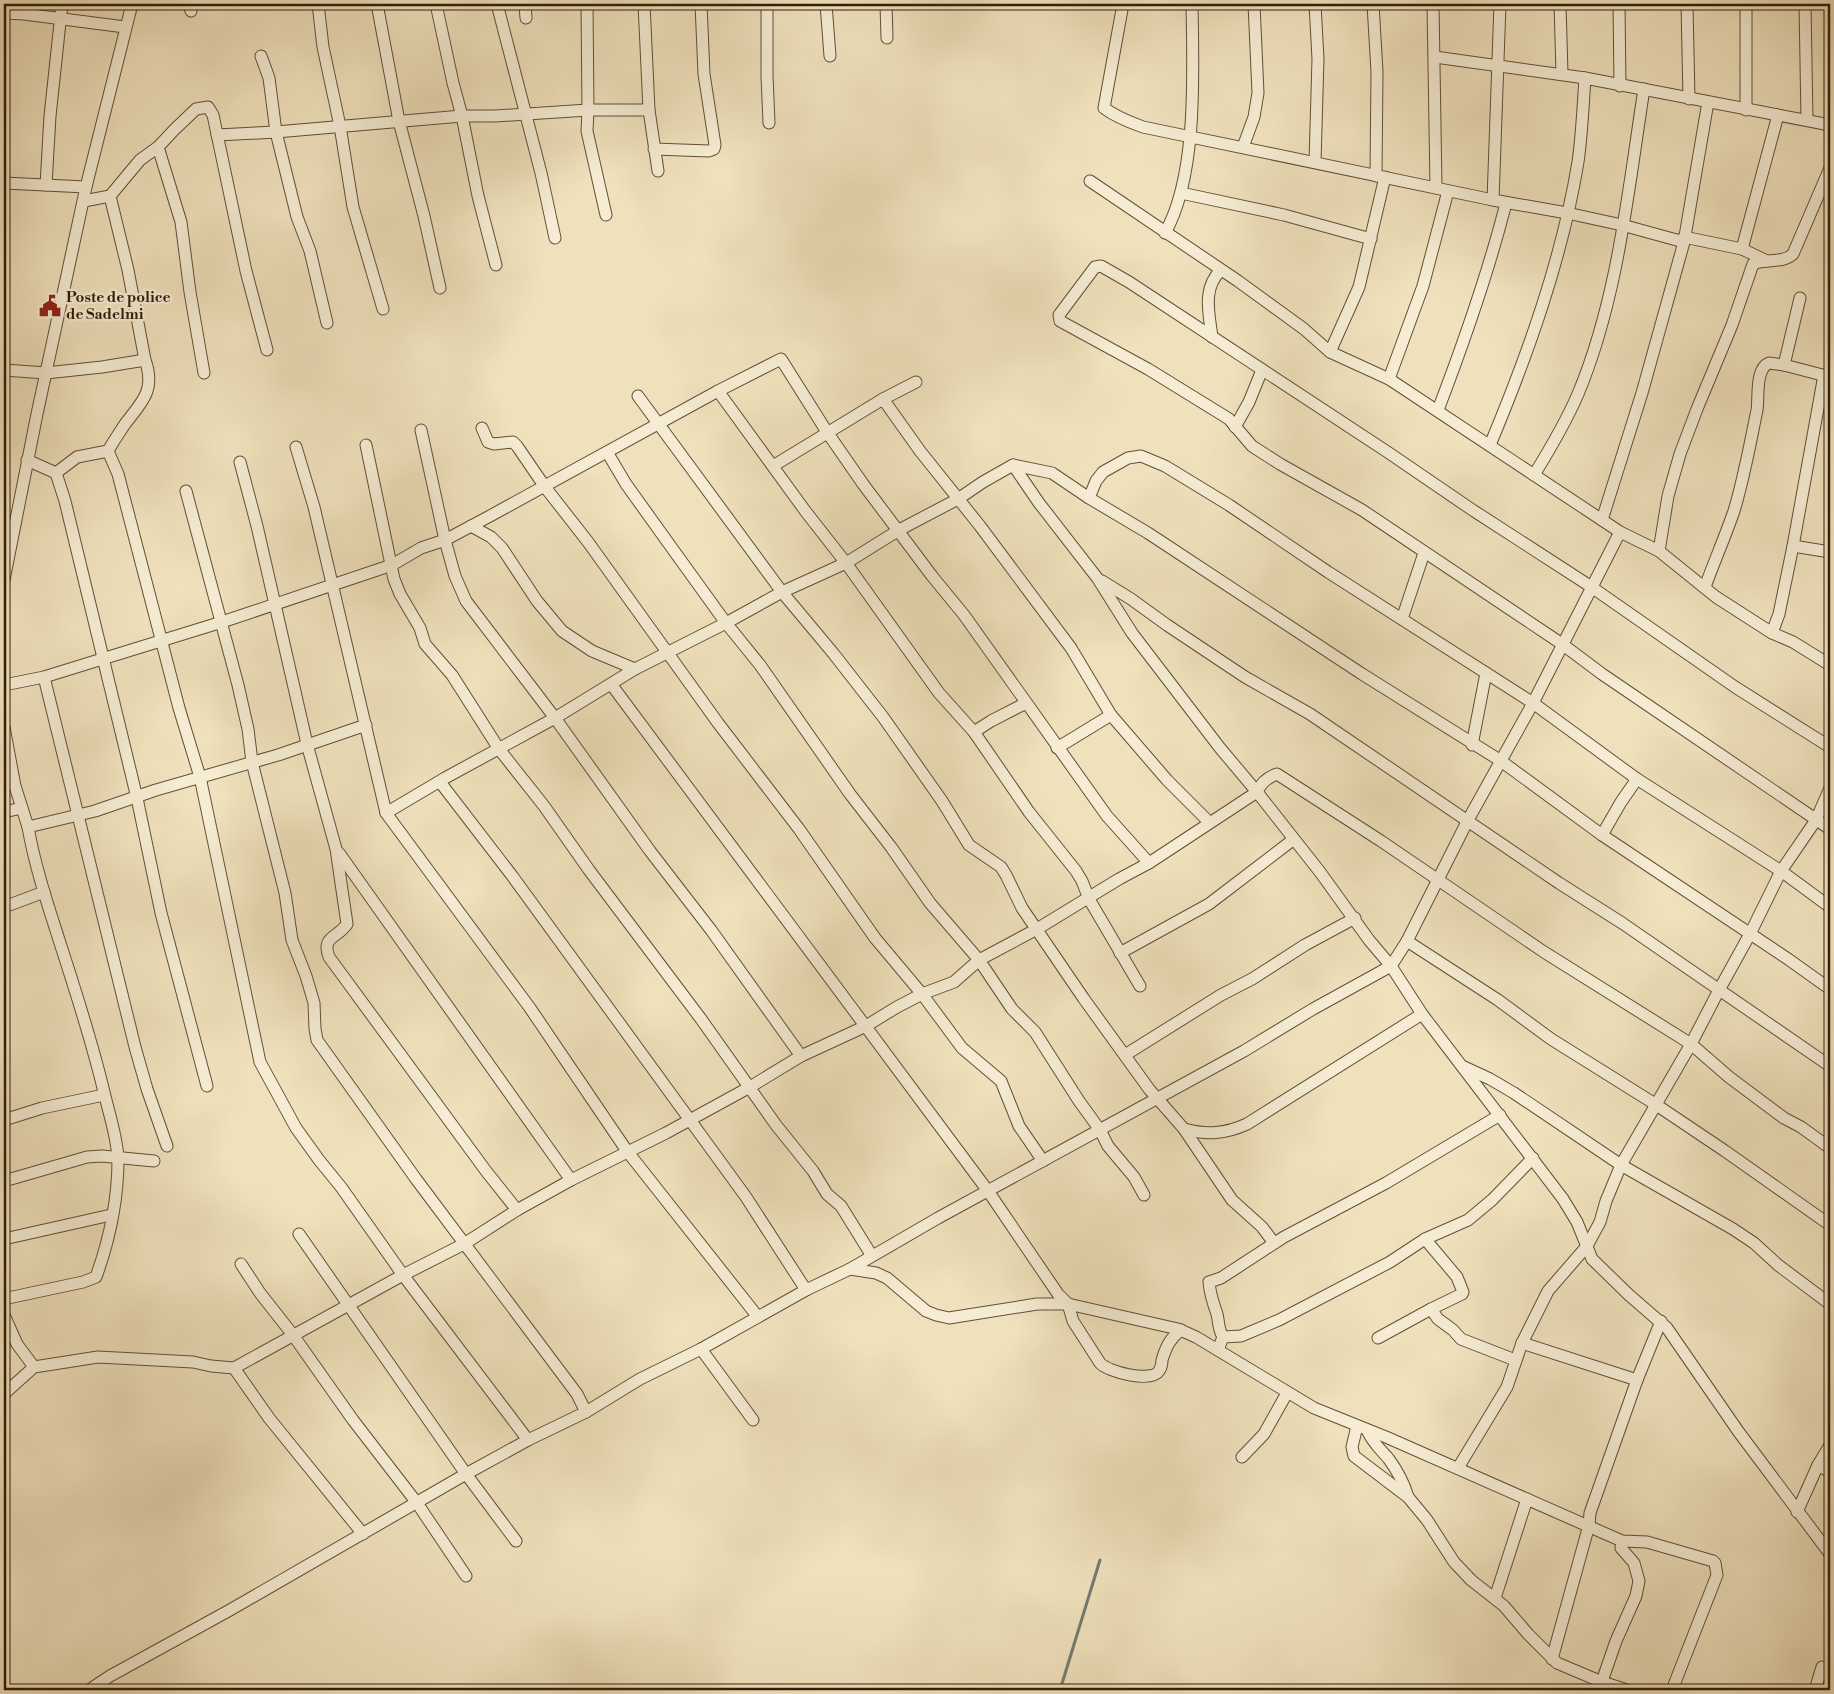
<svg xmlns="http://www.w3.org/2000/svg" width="1834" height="1694" font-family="'Libre Bodoni',serif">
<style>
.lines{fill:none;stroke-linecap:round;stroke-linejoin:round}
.stream{stroke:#737c74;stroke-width:3}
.minor-casing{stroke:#614f36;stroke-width:13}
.minor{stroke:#f5ecd3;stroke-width:11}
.labels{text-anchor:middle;stroke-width:4.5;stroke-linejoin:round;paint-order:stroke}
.poi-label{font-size:15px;font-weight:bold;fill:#321e09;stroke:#f5ecd3;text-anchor:start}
</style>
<rect width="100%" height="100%" fill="#efe1bc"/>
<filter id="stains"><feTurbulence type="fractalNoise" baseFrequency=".004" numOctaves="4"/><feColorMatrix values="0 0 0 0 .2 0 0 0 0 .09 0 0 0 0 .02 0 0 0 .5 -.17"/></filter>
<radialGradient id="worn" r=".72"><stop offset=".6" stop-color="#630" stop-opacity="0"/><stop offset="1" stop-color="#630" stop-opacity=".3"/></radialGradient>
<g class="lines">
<!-- stream -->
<polyline class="stream" points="1060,1690 1100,1560"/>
<!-- minor casing -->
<g class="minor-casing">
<g id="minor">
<polyline points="189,4 191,11"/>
<polyline points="318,4 323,47 340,126 353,207 383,309"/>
<polyline points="377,4 399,121 424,216 440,288"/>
<polyline points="436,4 453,83 462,116 478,196 496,265"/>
<polyline points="497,4 541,173 555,238"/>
<polyline points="525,4 526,18"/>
<polyline points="587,4 588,110 587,131 606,215"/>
<polyline points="644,4 649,110 658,171"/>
<polyline points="767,4 767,76 769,123"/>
<polyline points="826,4 830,56"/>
<polyline points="886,4 887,38"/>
<path d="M1123,4L1104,108C1116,117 1129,122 1143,127L1493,200L1567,213L1622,225L1684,242"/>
<polyline points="1315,4 1318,59 1315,162"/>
<polyline points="1373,4 1377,72 1376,176"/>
<polyline points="1433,4 1436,187"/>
<polyline points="1560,4 1562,74"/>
<polyline points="1619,4 1620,86"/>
<polyline points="1687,4 1689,99"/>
<polyline points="1746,4 1746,110"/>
<polyline points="1805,4 1807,120"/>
<polyline points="4,13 24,14 125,27"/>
<polyline points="261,56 269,78 276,132 297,217 310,251 327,323"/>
<polyline points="1435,57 1585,78 1830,125"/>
<polyline points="217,135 276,132 462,116 495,116 588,110 649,110"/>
<polyline points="158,147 181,222 190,292 204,373"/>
<polyline points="1243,147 1254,117 1258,93 1254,4"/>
<polyline points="654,149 709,151 714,149 715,145 704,74 701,4"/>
<polyline points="1090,181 1238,281 1304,329 1330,352 1389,379 1602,520 1620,532 1659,551 1716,597 1772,633 1793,642 1830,665"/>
<polyline points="4,183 86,187"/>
<polyline points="46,185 50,116 62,4"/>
<polyline points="1181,193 1284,215 1371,239"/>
<polyline points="1493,200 1500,4"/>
<polyline points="84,201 110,196 140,160 158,147 175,129 196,109 208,107 213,115 246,271 267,350"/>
<path d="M1165,233C1198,175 1193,70 1192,4"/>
<polyline points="1684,237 1742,249 1767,261"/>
<polyline points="1742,249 1778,115"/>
<path d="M1212,337C1209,313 1202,288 1221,270"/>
<polyline points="1330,352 1359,287 1385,177"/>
<polyline points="1784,365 1800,298"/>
<polyline points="4,370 46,373 102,367 145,360"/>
<polyline points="1389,379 1423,286 1448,191"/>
<polyline points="718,391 806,512 846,563 939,693 974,732 1029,812 1076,871 1082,881 1089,899 1140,986"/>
<polyline points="638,396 782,592 833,653 883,717 942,801 969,845 1001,867 1006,875 1022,908 1084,999 1149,1089 1184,1129 1232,1200 1262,1227 1274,1243"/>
<polyline points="883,399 920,451 980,526 1071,648 1111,715 1167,780 1209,822"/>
<path d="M1438,410C1464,342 1488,274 1506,203"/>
<polyline points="1235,427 1249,402 1262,370"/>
<polyline points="482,428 488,442 494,444 513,442 517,446 545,487 588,542 718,723 799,829 875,938 922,994 962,1048 1001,1081 1019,1126 1043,1161"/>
<polyline points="421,430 445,540 455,576 466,601 555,718 650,851 711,930 801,1056"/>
<polyline points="366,445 394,579 400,594 420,628 425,644 452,675 499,749 544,806 589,870 701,1019 776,1125 813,1171 827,1194 841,1206 872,1256"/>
<path d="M1490,445C1528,354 1562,259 1578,162C1582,134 1583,106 1585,78"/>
<polyline points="296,447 314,507 386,813 530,1008 627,1151 758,1317"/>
<path d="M108,451C113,442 119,433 125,424C142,402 156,390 145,360L128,270L110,196"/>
<polyline points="607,452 626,484 669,544 726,623 760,665 850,794 891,847 930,903 979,960 1012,1009 1035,1032 1079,1101 1100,1130 1108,1146 1134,1177 1144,1195"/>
<polyline points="27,460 56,473 65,501 137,798 161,913 207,1086"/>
<path d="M240,462L257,526L307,744L336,849L347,924C338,938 321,936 329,957L486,1171L517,1210"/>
<polyline points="773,466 883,399 916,382"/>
<polyline points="56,473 77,457 108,451 118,474 179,708 200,777 260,1062 296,1128 319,1160 341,1187 403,1275 528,1440"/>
<path d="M1534,475C1550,449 1566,422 1578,394C1618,298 1628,191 1644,89"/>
<polyline points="186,491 238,685 248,729 252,762 285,893 292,940 306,976 314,1003 315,1029 317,1040 416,1179 577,1394 586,1412"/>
<polyline points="1089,498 1096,481 1103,472 1128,458 1141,456 1165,466 1229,505 1328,572 1533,703 1637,779 1781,871 1830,907"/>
<polyline points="1602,520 1642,393 1684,242 1708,102"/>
<polyline points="471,526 491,537 502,548 537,601 562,631 592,651 635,669"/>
<polyline points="1620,532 1533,703 1468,820 1407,941 1391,966 1422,1014 1563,1199 1577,1222 1592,1259 1629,1295 1667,1328 1738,1431 1830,1554"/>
<polyline points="1793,546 1830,552"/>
<path d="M1659,551L1668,496L1680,454L1697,409L1732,325L1753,264C1766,258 1782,264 1793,254L1830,168"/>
<polyline points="4,580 37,414 86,187 132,4"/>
<polyline points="1102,581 1131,599 1167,625 1245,677 1310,714 1559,883 1622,923 1830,1066"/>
<path d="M1705,587C1714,562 1725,537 1734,511C1744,478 1750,444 1757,410C1759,397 1755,369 1769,363L1784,365L1830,377"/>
<polyline points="1402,619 1424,553"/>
<polyline points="1772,633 1779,614 1793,546 1824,375"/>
<polyline points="44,677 135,1047 147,1089 167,1146"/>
<path d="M611,684L988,1191L1058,1294L1068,1304L1073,1321L1100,1363C1108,1372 1151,1383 1159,1371C1161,1368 1162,1363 1162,1360C1166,1347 1170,1338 1181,1330"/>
<polyline points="4,685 44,677 222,622 392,565 421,548 445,540 490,516 718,391 781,359 827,432 863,484 932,576 964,615 1107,816 1149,863"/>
<polyline points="4,727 15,786 28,827 95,811 156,790 278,755 366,725"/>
<polyline points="974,732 991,721 1026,703"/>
<polyline points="1472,745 1486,673"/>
<polyline points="1830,747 1735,687 1590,586 1474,511 1389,453 1129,282 1101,266 1095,267 1059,315 1060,321 1148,369 1221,414 1229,419 1252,446 1280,464 1362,510 1562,644 1602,674 1830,829"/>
<polyline points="1057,748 1111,715"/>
<polyline points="440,782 513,877 746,1197 806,1290"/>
<polyline points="4,812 22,808"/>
<polyline points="386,813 445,778 555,718 635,669 726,623 782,592 846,563 899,530 958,499 983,482 1013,465 1052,473 1089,498 1148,533 1362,674 1501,761 1602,835 1788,959 1830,989"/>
<polyline points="1602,835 1621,802 1637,779"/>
<polyline points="339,853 571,1180"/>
<polyline points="4,907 44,892"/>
<polyline points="1407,941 1498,1000 1551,1039 1655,1104 1725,1151 1830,1225"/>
<polyline points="1120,953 1209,904 1294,839"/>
<polyline points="1125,1055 1221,995 1252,979 1305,945 1355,918"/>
<polyline points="1464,1067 1490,1079 1514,1093 1621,1165 1733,1229 1754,1243 1778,1265 1830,1304"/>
<polyline points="4,1120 42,1108 104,1095"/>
<path d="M1184,1129C1207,1135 1225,1134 1247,1124L1422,1014"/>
<polyline points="4,1181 87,1157 102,1156 154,1161"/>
<polyline points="299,1234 466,1474 516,1541"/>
<polyline points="4,1239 111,1215"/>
<polyline points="241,1264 260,1293 293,1335 353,1420 417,1503 466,1576"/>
<polyline points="850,1269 938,1218 1244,1051 1313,1009 1391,966 1369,940 1320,872 1257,792 1220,748 1132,633 1098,579 1039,503 1013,465"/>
<path d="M4,1301L8,1298L83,1282L96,1277C109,1241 118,1198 118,1159C117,1136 109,1114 104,1092C92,1042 76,992 60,943C48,905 35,867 28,827"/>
<polyline points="1431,1309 1438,1319 1453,1330 1461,1339 1515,1360"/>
<polyline points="4,1315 17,1344 34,1367"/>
<polyline points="1223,1337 1241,1336 1279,1320 1390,1262 1425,1239 1468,1220 1492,1200 1533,1158"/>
<polyline points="1378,1338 1431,1309 1462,1294 1463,1292 1457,1277 1425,1239"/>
<polyline points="1522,1343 1637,1380"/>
<polyline points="701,1349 753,1420"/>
<path d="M1218,1350L1223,1337C1218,1329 1219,1322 1217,1314C1213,1303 1210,1294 1209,1282L1221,1278L1284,1237L1386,1183L1500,1115"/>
<polyline points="234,1368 269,1418 363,1534"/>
<path d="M4,1394L34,1367L98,1357L193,1362L211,1366L234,1368L403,1275L464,1244L517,1210L571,1180L666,1133L750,1087L801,1056L866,1026L897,1007L922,994L954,982L979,960L1037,929L1119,879L1149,863L1257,792C1261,783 1268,777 1277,774L1381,841L1544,952L1691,1044L1729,1077L1784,1118L1801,1127L1830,1148"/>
<polyline points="1357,1426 1352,1447 1354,1456 1408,1497 1427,1520 1454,1562 1471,1580 1504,1606 1528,1634 1557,1663 1602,1682 1627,1690"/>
<path d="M1367,1430C1372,1442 1380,1449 1388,1458C1397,1470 1404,1483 1408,1497"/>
<polyline points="1242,1457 1264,1434 1287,1393"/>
<polyline points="1818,1465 1830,1472"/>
<polyline points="1458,1468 1507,1387 1522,1343 1548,1291 1587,1246 1600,1222 1606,1201 1621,1165 1691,1044 1719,990 1750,934 1781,871 1816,820 1830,788"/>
<polyline points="1797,1512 1818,1465 1830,1445"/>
<polyline points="1495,1598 1527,1499"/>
<polyline points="1552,1659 1589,1525 1590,1513 1637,1380 1661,1321"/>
<polyline points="89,1690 110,1676 230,1610 466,1474 528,1440 586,1412 640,1379 701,1349 806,1290 850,1269 876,1273 887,1278 926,1311 936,1315 949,1318 1037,1304 1068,1304 1178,1329 1196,1337 1314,1408 1386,1437 1622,1541 1647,1542 1713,1561 1715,1563 1717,1575 1672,1690"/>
<polyline points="1599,1690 1616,1641 1636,1596 1639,1581 1634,1563 1621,1548 1622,1541"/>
<polyline points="1815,1690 1822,1667"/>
</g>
</g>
<!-- minor -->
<use href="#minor" class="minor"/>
</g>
<!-- icons -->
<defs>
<g id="civic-bare" transform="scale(1.725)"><path d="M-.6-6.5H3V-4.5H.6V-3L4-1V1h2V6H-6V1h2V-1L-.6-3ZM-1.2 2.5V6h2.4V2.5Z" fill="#8f2418" stroke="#f5ecd3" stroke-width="2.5" paint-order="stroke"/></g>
</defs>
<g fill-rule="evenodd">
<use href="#civic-bare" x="50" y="306"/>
</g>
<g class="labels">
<!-- poi labels -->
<g class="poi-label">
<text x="66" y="302">Poste de police<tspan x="66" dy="17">de Sadelmi</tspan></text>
</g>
</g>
<!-- margin -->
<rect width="1834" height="1694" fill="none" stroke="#efe1bc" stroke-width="20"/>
<rect x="5" y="5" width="1824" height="1684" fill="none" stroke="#321e09" stroke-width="2.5"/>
<rect x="10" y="10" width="1814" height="1674" fill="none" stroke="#321e09"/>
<rect width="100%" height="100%" filter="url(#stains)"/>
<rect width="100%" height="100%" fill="url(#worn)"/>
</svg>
